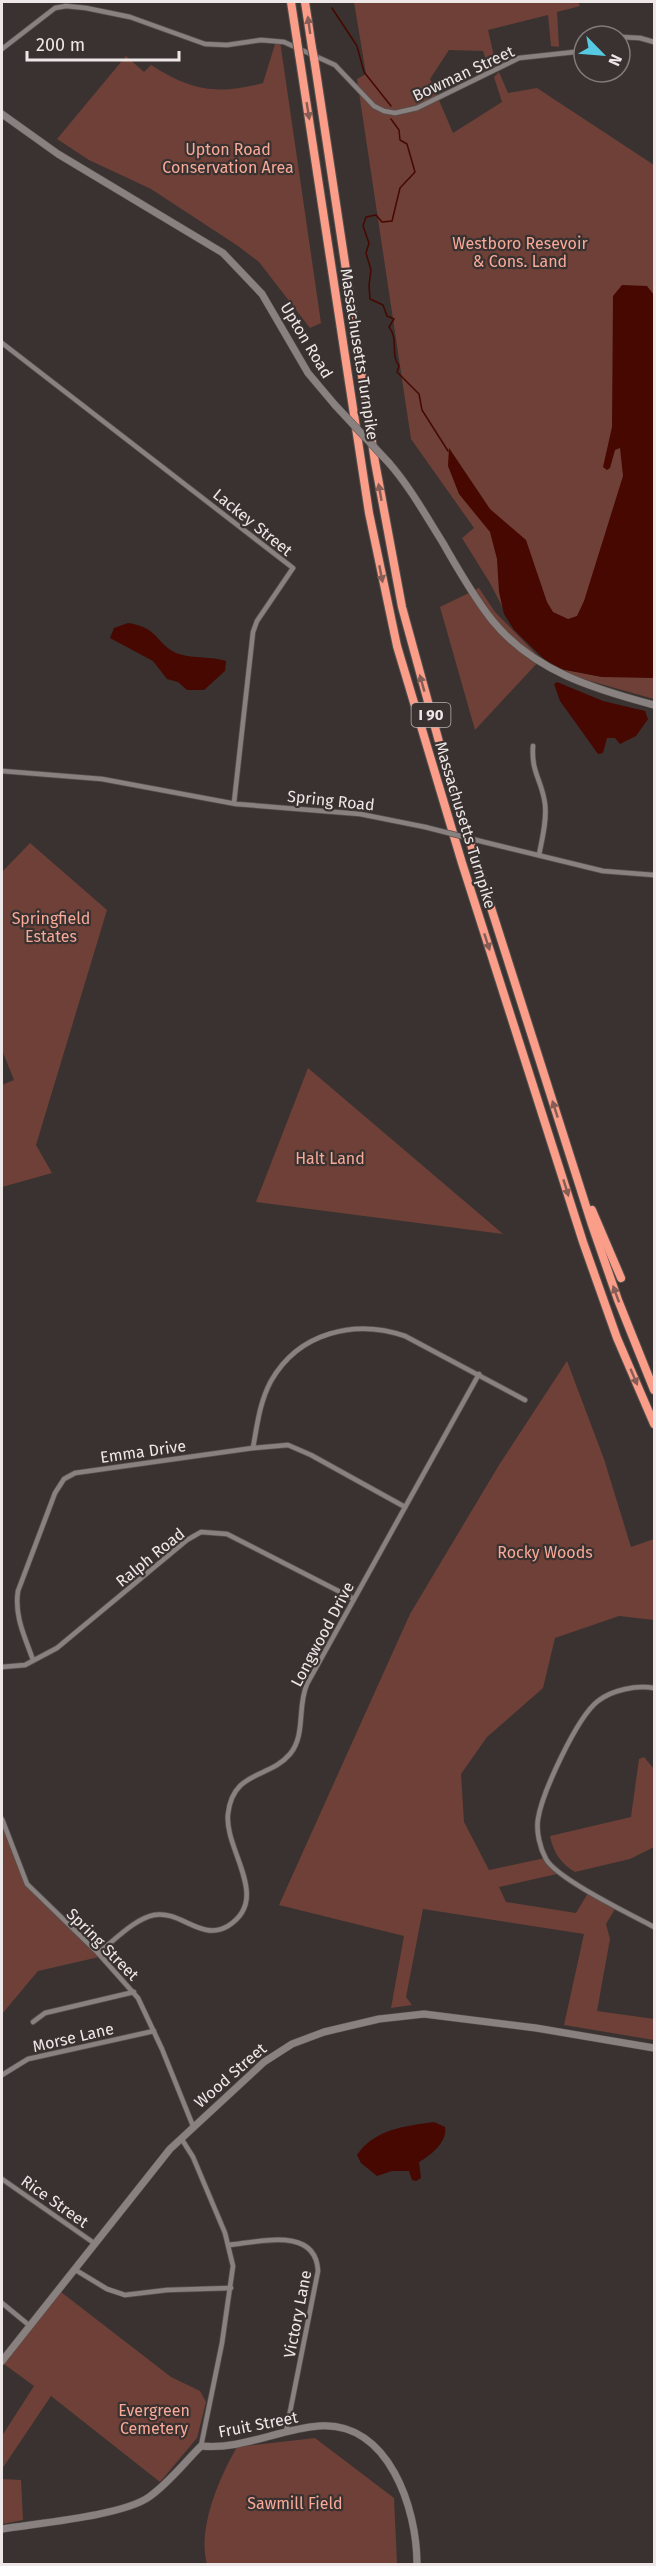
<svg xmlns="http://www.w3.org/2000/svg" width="656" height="2566" font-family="'Fira Sans',sans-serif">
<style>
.green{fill:#6f4037}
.water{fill:#460801}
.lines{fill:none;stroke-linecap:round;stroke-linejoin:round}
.stream{stroke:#460801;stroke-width:1.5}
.street-casing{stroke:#55504e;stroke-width:6}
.secondary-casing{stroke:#55504e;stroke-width:8}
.highway-casing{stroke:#55504e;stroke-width:10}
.street{stroke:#89817f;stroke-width:4.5}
.secondary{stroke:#89817f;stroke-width:7}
.highway{stroke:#fa9d89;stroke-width:8}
.street-bridge-casing{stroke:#55504e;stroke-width:6;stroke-linecap:butt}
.secondary-bridge-casing{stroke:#55504e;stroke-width:8;stroke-linecap:butt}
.highway-bridge-casing{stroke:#55504e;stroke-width:10;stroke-linecap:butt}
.street-bridge{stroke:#89817f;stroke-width:4.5}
.secondary-bridge{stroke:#89817f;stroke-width:7}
.highway-bridge{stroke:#fa9d89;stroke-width:8}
.oneway{fill:#865d54}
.labels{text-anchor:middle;stroke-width:4.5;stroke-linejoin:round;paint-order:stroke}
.shield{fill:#393230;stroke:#b7b1b0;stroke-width:1.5}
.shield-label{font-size:15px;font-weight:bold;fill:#ede8e7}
.street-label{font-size:16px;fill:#ede8e7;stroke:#393230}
.park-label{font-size:16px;fill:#f9a998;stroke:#393230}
</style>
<rect width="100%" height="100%" fill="#393230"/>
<!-- green -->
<g class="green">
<polygon points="354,2 578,2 580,6 557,12 559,47 551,46 548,15 488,30 496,65 488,67 483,51 449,50 430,79 453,133 502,102 494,77 499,72 508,93 537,88 654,165 654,699 576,677 562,669 602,677 512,625 490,583 462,538 474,528 411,439 357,79 366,74"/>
<path d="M276,41H280L321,323L310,328L259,262L238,246L151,189L89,160L57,139L126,56L144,72L151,65C192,91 217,95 263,83Z"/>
<polygon points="479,588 495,612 541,659 475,730 440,607"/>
<polygon points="30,843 107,910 36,1145 52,1173 2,1187 2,1085 14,1080 2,1050 2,872"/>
<polygon points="308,1068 503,1234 256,1202"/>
<polygon points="567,1361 604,1459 631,1547 654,1539 654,1620 619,1616 555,1638 543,1688 487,1737 461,1774 464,1822 489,1870 545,1858 557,1874 499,1887 506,1902 576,1913 588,1893 615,1909 606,1924 610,1939 597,2011 654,2019 654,2040 564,2025 584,1934 423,1909 406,1997 412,2005 391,2008 404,1936 279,1905 410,1614 499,1465"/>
<path d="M644,1757L654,1769V1847L630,1859L575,1872C561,1864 553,1852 550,1836L631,1817L639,1759Z"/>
<polygon points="2,1820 28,1888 99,1957 38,1971 2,2014"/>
<polygon points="61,2292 171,2377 200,2391 206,2402 197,2438 160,2482 51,2396 2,2469 2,2436 34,2386 4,2364"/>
<path d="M315,2438L394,2498L397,2564H207C197,2529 219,2478 237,2447Z"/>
<polygon points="2,2479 21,2480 23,2520 2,2524"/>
</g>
<!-- water -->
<g class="water">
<polygon points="622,285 647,286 654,295 654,678 602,677 560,669 544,659 514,630 504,614 499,592 497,559 490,532 459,494 448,466 449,448 490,509 526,540 547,602 553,612 568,619 577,616 584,601 623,476 620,448 615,450 610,468 607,470 603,467 612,427 613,296"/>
<path d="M128,623C161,628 156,646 179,654C194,659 211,656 226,661L225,671L204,690H187L178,682L167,679L153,661L110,638L114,628Z"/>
<polygon points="557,682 603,701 645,711 648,719 636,736 620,744 615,738 607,738 603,753 598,754 560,701 554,684"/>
<path d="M434,2122L445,2127C448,2142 430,2156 419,2162L421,2178L416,2181L412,2180L409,2171H392L377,2176L361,2163L357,2155C374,2129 406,2126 434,2122Z"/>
</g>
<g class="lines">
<!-- stream -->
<g class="stream">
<polyline points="332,8 357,46 364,72 391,106"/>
<path d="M391,119L399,130L400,140L407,144L415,172L400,188L392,221L382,222L376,215L366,217L363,226L369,243L366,253L371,270L369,285L370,299L383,305L387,316L394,319L389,327C399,339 390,354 399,366L397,372L419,394L422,410L448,451"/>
</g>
<!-- street casing -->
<g class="street-casing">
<g id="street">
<polyline points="620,37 640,38 654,42"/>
<polyline points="2,49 55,8 66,6 86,8 130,17 205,44 227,45 261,40 284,42 335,65 374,106 384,111 395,113 417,108 519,58 584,51"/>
<polyline points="2,343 293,568 257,621 253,632 234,803"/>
<path d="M533,746C531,773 542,780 545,804C547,821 542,839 539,855"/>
<polyline points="2,771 102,779 236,804 360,814 425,827"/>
<polyline points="484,842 603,871 654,875"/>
<path d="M253,1448C257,1425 260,1401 271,1381C299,1332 355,1319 405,1336L525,1400"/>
<path d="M33,1660C25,1637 14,1616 18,1591L55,1493L64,1479L75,1473L253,1448L288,1445L311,1455L405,1507"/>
<polyline points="2,1667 25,1665 57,1648 187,1540 201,1532 227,1534 354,1599"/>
<path d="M654,1688C636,1685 612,1690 598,1701C577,1717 542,1793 538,1819C536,1832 540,1848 546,1859C557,1879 632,1915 654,1927"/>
<polyline points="2,1819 27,1884 98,1953 138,1998 162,2049 193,2126"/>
<path d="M98,1953C114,1941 134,1919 154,1915C181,1910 201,1942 228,1926C272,1899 224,1850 228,1814C233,1770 269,1779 290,1754C306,1735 297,1706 307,1684L479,1374"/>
<polyline points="33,2022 45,2013 134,1992"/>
<polyline points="2,2075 28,2059 154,2031"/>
<polyline points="181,2138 193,2157 225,2233 233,2266 222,2343 201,2446"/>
<polyline points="2,2179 94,2243"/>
<path d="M229,2245C259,2242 316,2226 318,2271L286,2432"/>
<polyline points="74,2269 107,2289 125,2295 167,2290 231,2288"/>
<polyline points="2,2303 30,2326"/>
</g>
</g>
<!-- secondary casing -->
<g class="secondary-casing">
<g id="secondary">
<polyline points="2,114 58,154 223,253 262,294 308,373 335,405"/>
<path d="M389,463C410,487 426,516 443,543C458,569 473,596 492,620C533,671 594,689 654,705"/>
<polyline points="2,2361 170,2149 264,2062 292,2044 324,2032 379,2019 424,2014 536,2028 654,2048"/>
<path d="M2,2529C37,2523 122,2516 149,2497C169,2483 184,2463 201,2446C242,2450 279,2429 319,2426C389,2421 417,2509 417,2564"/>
</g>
</g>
<!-- highway casing -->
<g class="highway-casing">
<g id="highway">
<polyline points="291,2 297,41"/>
<polyline points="305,2 312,48"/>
<polyline points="299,54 369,513 397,646 462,863 583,1242 617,1338 654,1424"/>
<polyline points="314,58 375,462 402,607 444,760 592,1225 618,1300 654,1390"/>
<polyline points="592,1210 621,1278"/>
</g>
</g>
<!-- street -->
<use href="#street" class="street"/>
<!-- secondary -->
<use href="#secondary" class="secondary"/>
<!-- highway -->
<use href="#highway" class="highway"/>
<!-- street-bridge casing -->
<g class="street-bridge-casing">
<polyline id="street-bridge" points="425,827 484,842"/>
</g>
<!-- secondary-bridge casing -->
<g class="secondary-bridge-casing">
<polyline id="secondary-bridge" points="335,405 389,463"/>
</g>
<!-- highway-bridge casing -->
<g class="highway-bridge-casing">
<g id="highway-bridge">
<polyline points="297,41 299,54"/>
<polyline points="312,48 314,58"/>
</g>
</g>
<!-- street-bridge -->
<use href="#street-bridge" class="street-bridge"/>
<!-- secondary-bridge -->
<use href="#secondary-bridge" class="secondary-bridge"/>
<!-- highway-bridge -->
<use href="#highway-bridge" class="highway-bridge"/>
</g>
<!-- one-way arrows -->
<defs><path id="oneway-solid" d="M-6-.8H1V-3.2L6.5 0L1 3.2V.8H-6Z" transform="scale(1.5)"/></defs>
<g class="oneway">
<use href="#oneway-solid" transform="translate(309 25) rotate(-98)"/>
<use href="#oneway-solid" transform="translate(308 111) rotate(81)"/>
<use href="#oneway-solid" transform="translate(380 492) rotate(-100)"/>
<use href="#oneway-solid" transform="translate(381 574) rotate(79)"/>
<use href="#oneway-solid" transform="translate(422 683) rotate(-106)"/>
<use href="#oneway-solid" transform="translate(487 942) rotate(72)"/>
<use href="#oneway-solid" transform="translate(555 1109) rotate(-108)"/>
<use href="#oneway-solid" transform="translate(566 1188) rotate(73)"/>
<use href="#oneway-solid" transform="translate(616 1294) rotate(-110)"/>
<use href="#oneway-solid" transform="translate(634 1377) rotate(67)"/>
</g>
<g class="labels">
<!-- shield labels -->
<rect class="shield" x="411.5" y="703" width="39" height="24" rx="4.5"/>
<g class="shield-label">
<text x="431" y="720">I 90</text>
</g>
<!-- street labels -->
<g class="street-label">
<text transform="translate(463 73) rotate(-25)" y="6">Bowman Street</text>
<text transform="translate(307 340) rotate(59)" y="6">Upton Road</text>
<text transform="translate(360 354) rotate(81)" y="6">Massachusetts Turnpike</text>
<text transform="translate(253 522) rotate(39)" y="6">Lackey Street</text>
<text transform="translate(331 800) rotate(6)" y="6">Spring Road</text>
<text transform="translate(466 825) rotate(73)" y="6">Massachusetts Turnpike</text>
<text transform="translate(143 1451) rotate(-8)" y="6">Emma Drive</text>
<text transform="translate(150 1557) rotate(-39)" y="6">Ralph Road</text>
<text transform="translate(322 1634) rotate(-62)" y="6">Longwood Drive</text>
<text transform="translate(103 1944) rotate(45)" y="6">Spring Street</text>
<text transform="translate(73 2037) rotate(-13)" y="6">Morse Lane</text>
<text transform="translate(230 2075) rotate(-41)" y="6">Wood Street</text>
<text transform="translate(55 2201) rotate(35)" y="6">Rice Street</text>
<text transform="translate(297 2314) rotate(-79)" y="6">Victory Lane</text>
<text transform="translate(258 2424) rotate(-11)" y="6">Fruit Street</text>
</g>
<!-- park labels -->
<g class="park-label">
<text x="228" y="155">Upton Road<tspan x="228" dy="18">Conservation Area</tspan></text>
<text x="520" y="249">Westboro Resevoir<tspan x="520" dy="18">&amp; Cons. Land</tspan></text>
<text x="51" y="924">Springfield<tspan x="51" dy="18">Estates</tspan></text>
<text x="330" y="1164">Halt Land</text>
<text x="545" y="1558">Rocky Woods</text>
<text x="154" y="2416">Evergreen<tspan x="154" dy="18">Cemetery</tspan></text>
<text x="295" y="2509">Sawmill Field</text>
</g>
</g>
<!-- border -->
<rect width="656" height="2566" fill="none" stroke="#ede8e7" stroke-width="6"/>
<!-- north arrow -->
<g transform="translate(602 54) rotate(115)"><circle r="28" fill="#393230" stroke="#817b79" stroke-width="1.5"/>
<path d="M0-4.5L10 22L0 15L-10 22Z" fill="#56cae0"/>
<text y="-9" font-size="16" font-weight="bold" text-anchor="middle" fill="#ede8e7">N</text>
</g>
<!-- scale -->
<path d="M27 51v9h152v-9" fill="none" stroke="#ede8e7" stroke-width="3"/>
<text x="36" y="51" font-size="18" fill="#ede8e7" stroke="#393230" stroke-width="4.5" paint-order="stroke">200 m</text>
</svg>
